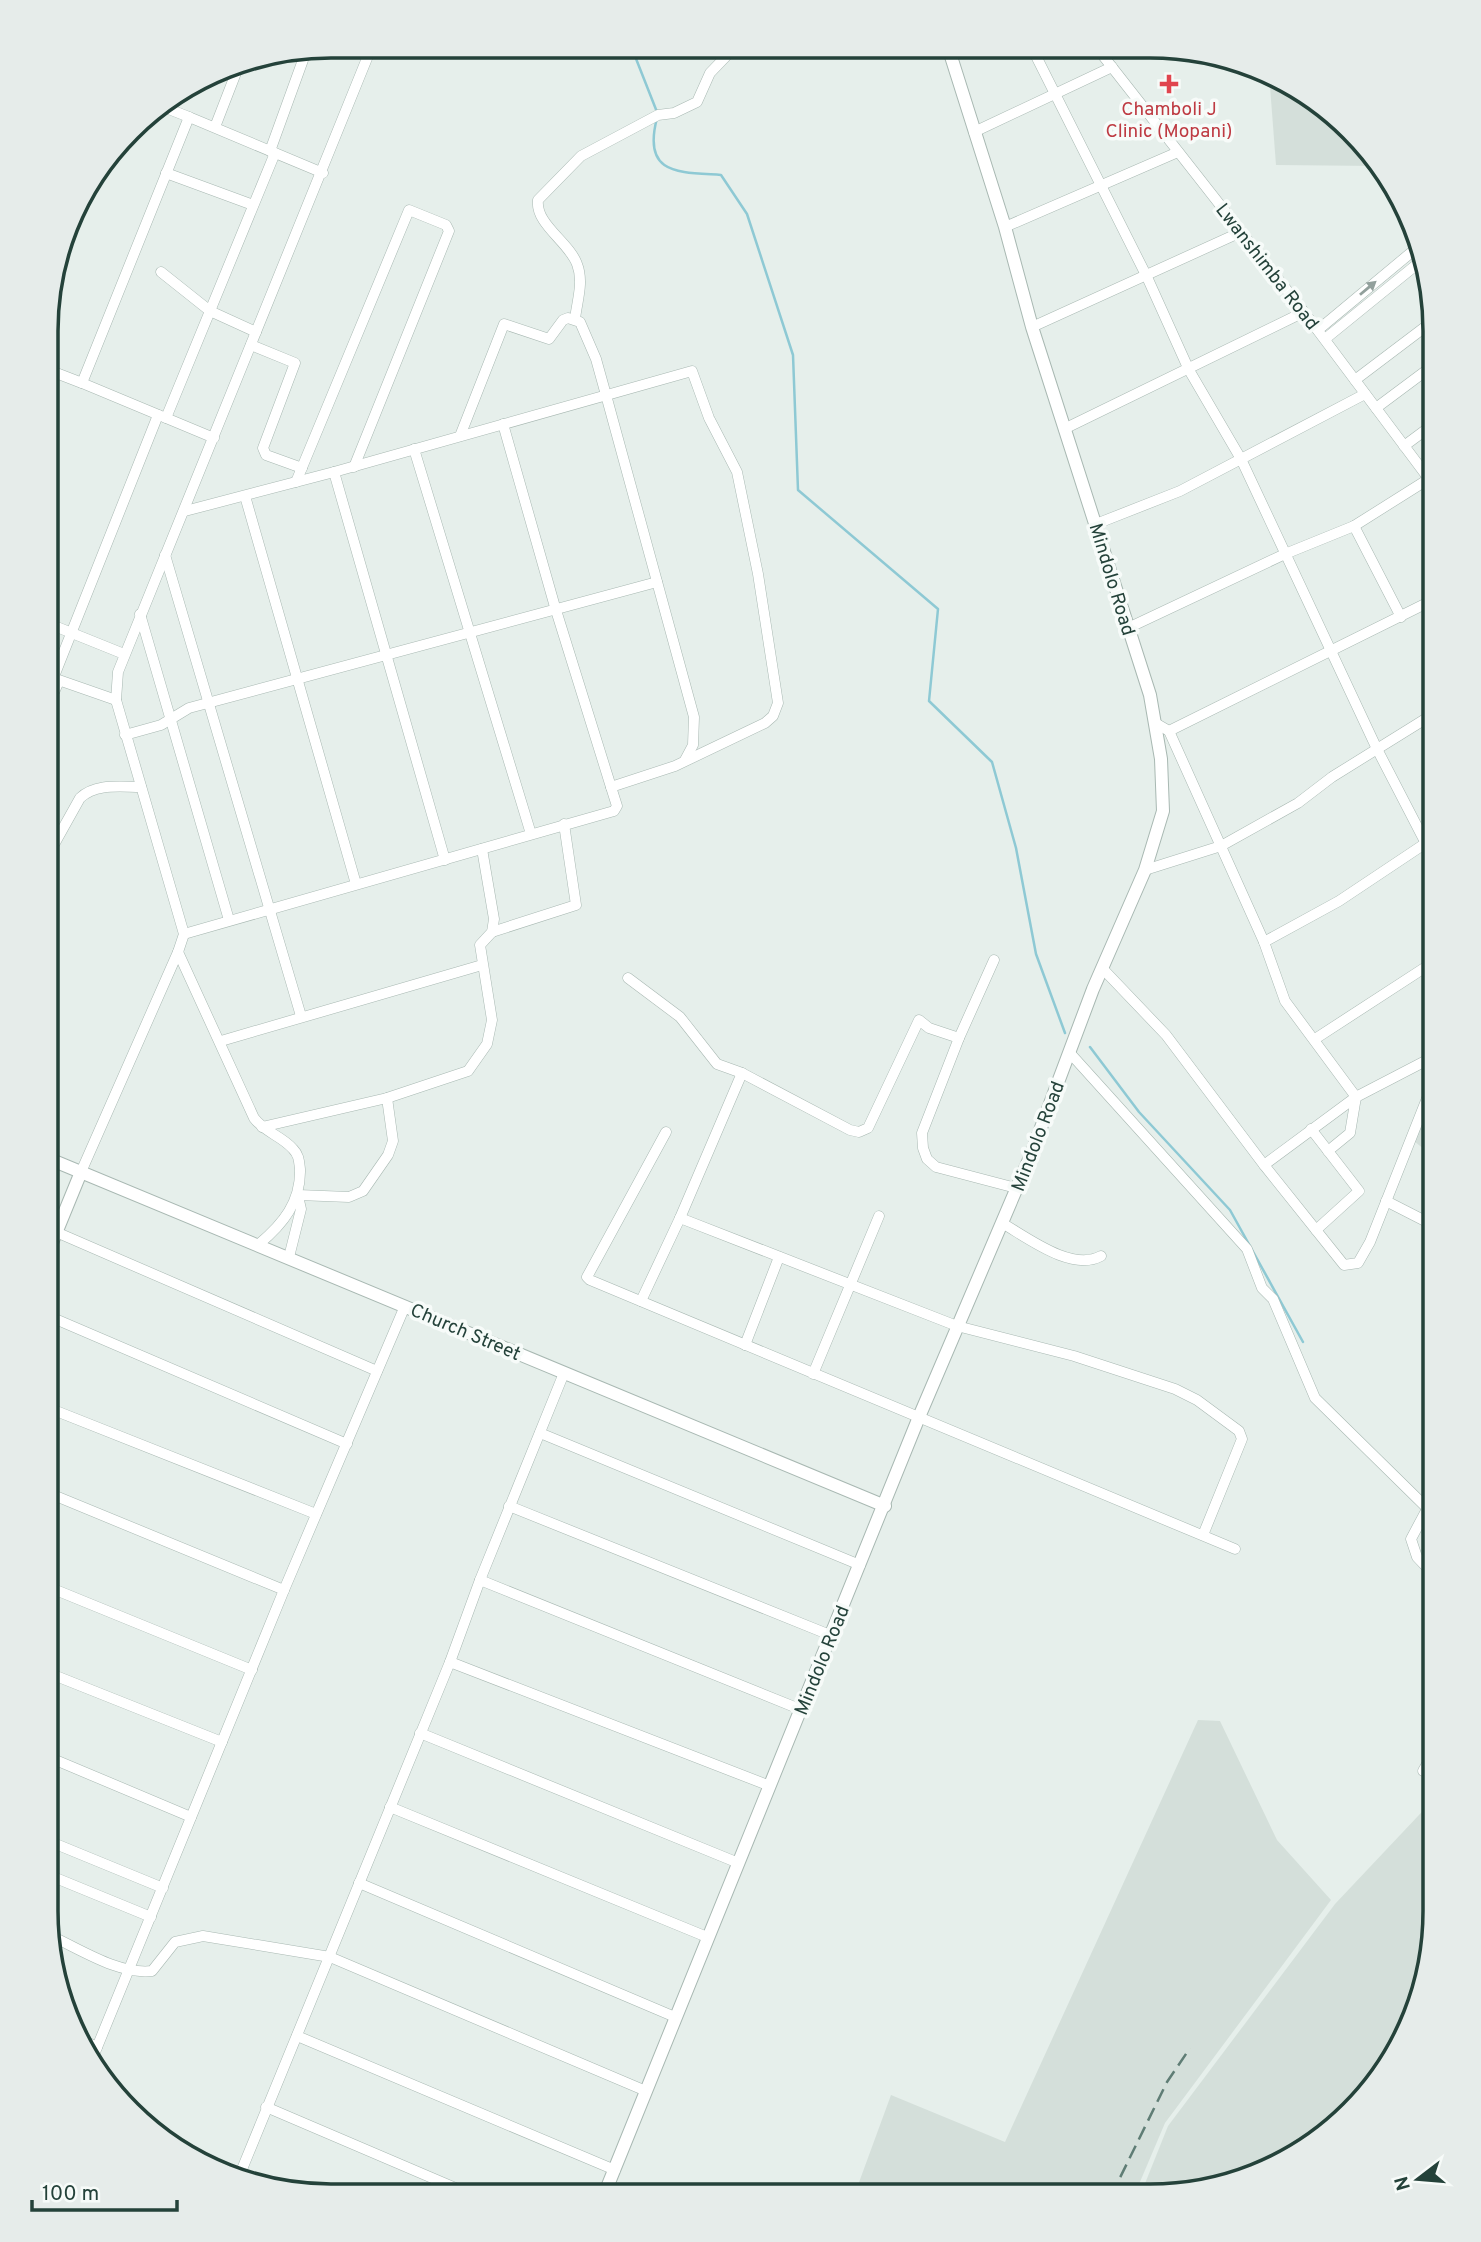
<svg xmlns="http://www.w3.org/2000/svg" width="1481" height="2242" font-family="Overpass,sans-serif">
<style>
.built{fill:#d4dfda}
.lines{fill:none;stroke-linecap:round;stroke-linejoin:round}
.stream{stroke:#8ec9d4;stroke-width:2.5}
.minor-casing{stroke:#a8b8b2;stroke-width:11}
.tertiary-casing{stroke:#a8b8b2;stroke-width:14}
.minor{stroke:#fff;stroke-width:10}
.tertiary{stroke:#fff;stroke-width:12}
.rail{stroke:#5f7d75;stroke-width:2.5;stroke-dasharray:14 7;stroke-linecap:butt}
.oneway{fill:#92a09c}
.health-dot{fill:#e0444e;stroke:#f7fbf9;stroke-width:2.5}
.labels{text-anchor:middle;stroke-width:7;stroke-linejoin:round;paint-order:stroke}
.health-label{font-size:19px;fill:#be3a42;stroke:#f7fbf9}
.street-label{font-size:19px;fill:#24423a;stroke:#f7fbf9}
.rim{fill:none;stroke:#24423a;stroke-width:3.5}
</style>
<rect width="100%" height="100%" fill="#e6efeb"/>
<!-- built -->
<g class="built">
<polygon points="1269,73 1324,104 1376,157 1378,166 1276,165"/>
<polygon points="1435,1088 1435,1158 1409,1137"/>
<polygon points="1198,1720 1220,1721 1277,1840 1331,1900 1165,2123 1134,2196 854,2196 891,2095 1005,2142"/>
<polygon points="1435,1798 1435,1930 1420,2003 1387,2070 1324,2137 1260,2175 1140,2196 1168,2126 1335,1904"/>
</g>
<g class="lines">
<!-- stream -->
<g class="stream">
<polyline points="631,46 657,112"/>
<path d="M657,118C642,175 678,172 721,175L747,214L793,355L798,490L938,609L929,701L992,762L1016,848L1036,954L1065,1033"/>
<polyline points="1090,1047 1139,1112 1230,1210 1303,1342"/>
</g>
<!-- minor casing -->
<g class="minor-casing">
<g id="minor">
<polyline points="1032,48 1147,277 1189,370 1241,459 1377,749 1435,861"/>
<polyline points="1097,48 1304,312 1435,487"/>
<polyline points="161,106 189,117"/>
<polyline points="215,127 241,60"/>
<polyline points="974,132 1112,67"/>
<polyline points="270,151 303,60"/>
<polyline points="166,173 253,205"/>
<polyline points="1005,227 1178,152"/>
<polyline points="161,272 210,311 256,332"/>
<path d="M575,319C577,301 584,282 577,264C569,242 535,224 538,200L581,156L658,115L674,113L697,102L710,73L735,47"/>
<polyline points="1032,327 1241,232"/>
<polyline points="1318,330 1419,246"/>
<polyline points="1325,339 1421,261"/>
<polyline points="251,345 295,363 263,448 266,455 302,468"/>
<polyline points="48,378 51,371 82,383"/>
<polyline points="1355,380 1433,321"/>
<polyline points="1376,408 1435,364"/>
<polyline points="166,418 275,153"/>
<polyline points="503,424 555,607 611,787"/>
<polyline points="1064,429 1304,312"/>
<polyline points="460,436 504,324 549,339 563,320 568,318 580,322 596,359 606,395 694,717 693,745 685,760"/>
<polyline points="214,438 82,383 189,117 323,173"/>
<polyline points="1404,446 1435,423"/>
<polyline points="414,449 531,834"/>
<polyline points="334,472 445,860"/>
<polyline points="296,482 409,210 446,225 449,231 354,467"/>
<polyline points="245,496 356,884"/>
<polyline points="1096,524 1180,491 1365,394"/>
<polyline points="1354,526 1401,617"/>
<polyline points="165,555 301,1016"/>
<polyline points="140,614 229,920"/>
<polyline points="47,623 124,654"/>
<polyline points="1128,628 1285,554 1354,526 1435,475"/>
<polyline points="50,677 116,700"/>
<polyline points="53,679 158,415"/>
<polyline points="47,708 59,681"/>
<polyline points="1157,724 1169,731 1264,942 1285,1001 1356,1097 1350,1133 1328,1151"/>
<polyline points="1169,731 1435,599"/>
<polyline points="125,735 161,725 189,708 657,582"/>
<path d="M47,857L80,798C96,783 120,787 141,787"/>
<polyline points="1145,870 1221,846 1298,803 1332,777 1435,713"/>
<polyline points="492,932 576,905 564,824"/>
<polyline points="184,934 614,811 617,806 611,787 675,766 765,723 773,716 778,703 758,574 737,472 709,418 692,371 334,472 185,511"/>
<polyline points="1264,942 1339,901 1435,837"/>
<path d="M178,952L254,1118C264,1132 282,1136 293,1149C299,1155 299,1161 300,1169C301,1202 283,1224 259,1244"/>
<polyline points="994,960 959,1038 922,1133 923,1148 927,1159 936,1167 1016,1188"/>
<polyline points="1102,968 1166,1035 1264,1165 1356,1097 1435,1056"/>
<polyline points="628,978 680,1017 717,1064 742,1073 680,1218"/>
<polyline points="1315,1039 1435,961"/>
<polyline points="221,1041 482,965"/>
<polyline points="1069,1052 1247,1249 1262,1288 1273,1299 1315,1398 1426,1507"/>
<polyline points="742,1073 850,1130 859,1132 868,1128 919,1020 929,1028 959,1038"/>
<polyline points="262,1127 387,1098 468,1071 487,1044 492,1020 480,945 492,932 494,919 482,849"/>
<polyline points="1311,1129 1359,1191 1316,1230"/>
<polyline points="666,1132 587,1277 590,1280 1235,1549"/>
<polyline points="1264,1165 1344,1265 1358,1263 1370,1242 1435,1078"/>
<polyline points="81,1172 178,952 184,934 116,700 118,672 372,46"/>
<polyline points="298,1195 349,1197 363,1191 388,1155 393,1141 387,1098"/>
<polyline points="1386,1201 1435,1226"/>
<path d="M1002,1223C1028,1238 1072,1272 1101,1256"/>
<polyline points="56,1232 377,1371"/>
<polyline points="289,1257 301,1209 298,1196"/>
<polyline points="641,1301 680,1218 957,1326 1074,1356 1175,1389 1197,1400 1239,1431 1242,1439 1203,1535"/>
<polyline points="46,1315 347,1444"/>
<polyline points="745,1345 779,1257"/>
<polyline points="813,1374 879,1216"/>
<polyline points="46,1407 316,1514"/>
<polyline points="540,1433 860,1565"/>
<polyline points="46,1492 284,1590"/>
<polyline points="509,1506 830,1635"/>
<polyline points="1435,1576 1417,1557 1411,1539 1435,1494"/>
<polyline points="480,1580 802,1710"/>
<polyline points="46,1586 252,1670"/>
<polyline points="450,1662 770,1786"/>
<polyline points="46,1672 222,1742"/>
<polyline points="420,1733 736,1862"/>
<polyline points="46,1756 191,1817"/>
<polyline points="1423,1771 1435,1750"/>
<polyline points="390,1807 707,1937"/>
<polyline points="46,1840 163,1888"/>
<polyline points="46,1874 151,1917"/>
<polyline points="359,1883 675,2017"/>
<path d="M51,1936C80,1949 119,1975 152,1971L175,1942L203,1936L330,1957L646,2091"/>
<polyline points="297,2036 615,2170"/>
<polyline points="78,2038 97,2047"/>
<polyline points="91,2062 284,1590 405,1306"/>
<polyline points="266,2107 472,2195"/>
<polyline points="238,2179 450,1662 480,1580 564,1373"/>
</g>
</g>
<!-- tertiary casing -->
<g class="tertiary-casing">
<g id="tertiary">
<polyline points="47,1158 885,1506"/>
<polyline points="47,1255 81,1172"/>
<polyline points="604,2195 919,1417 1030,1157 1093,989 1145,870 1163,811 1161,759 1150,695 1032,327 1005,227 948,47"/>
</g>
</g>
<!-- minor -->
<use href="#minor" class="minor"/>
<!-- tertiary -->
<use href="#tertiary" class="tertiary"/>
<!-- rail -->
<polyline class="rail" points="1111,2196 1167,2082 1190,2048"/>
</g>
<!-- one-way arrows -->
<defs><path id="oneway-solid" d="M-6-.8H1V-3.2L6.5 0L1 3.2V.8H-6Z" transform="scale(1.75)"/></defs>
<use class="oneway" href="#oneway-solid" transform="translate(1368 288) rotate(-40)"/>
<!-- markers -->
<path class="health-dot" d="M1165.5 73.5h7v7h7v7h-7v7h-7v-7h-7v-7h7z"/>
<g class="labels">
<!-- health labels -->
<g class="health-label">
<text x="1169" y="115">Chamboli J<tspan x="1169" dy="22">Clinic (Mopani)</tspan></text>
</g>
<!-- street labels -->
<g class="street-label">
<text transform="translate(1268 266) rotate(52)" y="7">Lwanshimba Road</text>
<text transform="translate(1113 579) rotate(73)" y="7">Mindolo Road</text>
<text transform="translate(1037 1136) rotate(-69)" y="7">Mindolo Road</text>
<text transform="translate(466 1331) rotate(23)" y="7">Church Street</text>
<text transform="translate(821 1660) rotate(-68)" y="7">Mindolo Road</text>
</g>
</g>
<!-- crop -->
<path d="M0 0H1481V2242H0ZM331 58H1150A273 273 0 0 1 1423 331V1911A273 273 0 0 1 1150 2184H331A273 273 0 0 1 58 1911V331A273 273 0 0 1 331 58Z" fill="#e6ecea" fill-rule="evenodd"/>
<path class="rim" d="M331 58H1150A273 273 0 0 1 1423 331V1911A273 273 0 0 1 1150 2184H331A273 273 0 0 1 58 1911V331A273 273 0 0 1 331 58Z"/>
<!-- north arrow -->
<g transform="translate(1418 2179) rotate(254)" stroke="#f7fbf9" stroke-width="5" paint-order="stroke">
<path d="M0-5L12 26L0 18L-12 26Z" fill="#24423a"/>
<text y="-10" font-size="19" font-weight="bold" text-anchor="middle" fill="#24423a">N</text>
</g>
<!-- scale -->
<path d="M32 2200v10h145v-10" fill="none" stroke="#24423a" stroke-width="3.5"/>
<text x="42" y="2200" font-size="21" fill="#24423a" stroke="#f7fbf9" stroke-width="5" paint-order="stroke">100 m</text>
</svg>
